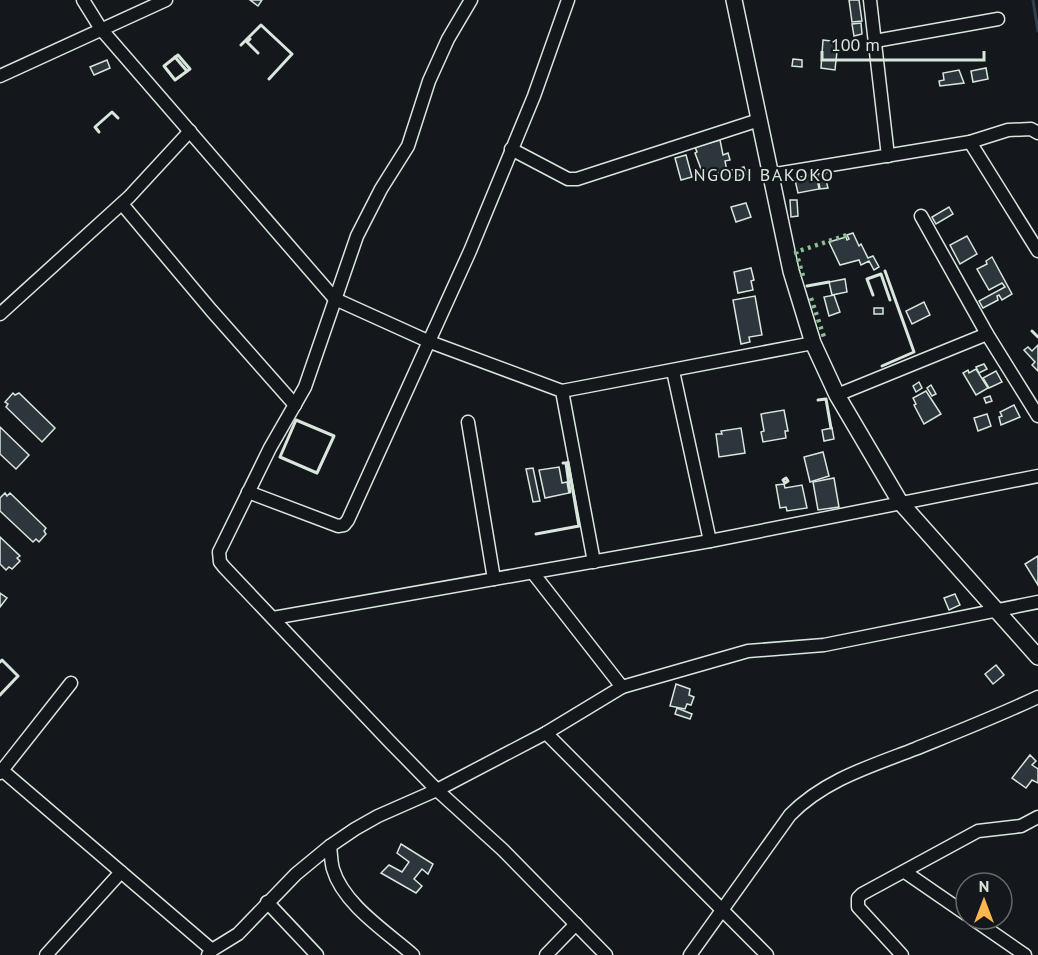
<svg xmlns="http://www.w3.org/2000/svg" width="1038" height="955" font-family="'PT Sans',sans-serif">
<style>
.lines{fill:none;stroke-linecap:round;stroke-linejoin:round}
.stream{stroke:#2f3f4d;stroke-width:3}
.building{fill:#2c363c;stroke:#d8e6dc;stroke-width:1.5}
.minor-casing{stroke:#d8e6dc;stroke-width:15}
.major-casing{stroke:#d8e6dc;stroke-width:18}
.minor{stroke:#14181c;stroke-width:12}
.major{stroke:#14181c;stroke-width:15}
.hedge{stroke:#8ac095;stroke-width:4.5;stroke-dasharray:3 4.5;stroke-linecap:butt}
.wall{stroke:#d8e6dc;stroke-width:3}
.labels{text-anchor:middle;stroke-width:4.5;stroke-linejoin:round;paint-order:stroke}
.quarter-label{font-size:18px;letter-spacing:1.5px;fill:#d8e6dc;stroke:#14181c}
</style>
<rect width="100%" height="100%" fill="#14181c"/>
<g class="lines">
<!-- stream -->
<polyline class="stream" points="1033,0 1038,31"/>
</g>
<!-- building -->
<g class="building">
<polygon points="250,0 262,0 258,6"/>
<polygon points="849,0 859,0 862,21 852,22"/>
<polygon points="861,23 862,34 854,36 852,24"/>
<polygon points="823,40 838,42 835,70 821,68"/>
<polygon points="793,59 802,60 802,67 792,66"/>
<polygon points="107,60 110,68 94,75 90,67"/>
<polygon points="986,68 988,79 973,82 971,71"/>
<polygon points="959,70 964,83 940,86 939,81 944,80 943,73"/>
<polygon points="720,140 723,155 728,153 730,160 725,161 727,171 704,177 695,153 697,152 695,147"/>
<polygon points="686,155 692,177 681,180 675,158"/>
<polygon points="744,167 746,174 721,180 719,173"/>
<polygon points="823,168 828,188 820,189 817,172"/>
<polygon points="816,172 819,189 798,193 794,176"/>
<polygon points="790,200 797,200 798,216 791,217"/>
<polygon points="746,203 751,217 736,222 731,207"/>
<polygon points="949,207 953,214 936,224 932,217"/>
<polygon points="853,233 859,246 861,244 868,258 873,256 879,267 874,270 869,261 861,265 859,260 840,265 829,242 846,237 847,240 849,239 847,235"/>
<polygon points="967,236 977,254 960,264 950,245"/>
<polygon points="992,257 1012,294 1002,300 999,295 997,296 998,300 983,308 979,301 1005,287 1002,283 989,290 977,269 987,264 986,261"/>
<polygon points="751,268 754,280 751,281 753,290 738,293 734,272"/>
<polygon points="845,279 847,292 832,295 829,282"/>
<polygon points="834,295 840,312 829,316 824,297"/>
<polygon points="755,296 762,335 749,337 750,342 741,344 733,300"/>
<polygon points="924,302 930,315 912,324 906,311"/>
<rect x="874" y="308" width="9" height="6"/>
<polygon points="1038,345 1038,371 1032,365 1035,362 1024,350 1028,347 1032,351"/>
<polygon points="984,364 987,369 979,373 976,367"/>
<polygon points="976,369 988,388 976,395 963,373 968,370 969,373"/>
<polygon points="996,371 1002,382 989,388 983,378"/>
<polygon points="919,382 922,388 916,392 913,386"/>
<polygon points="931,385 936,394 932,396 927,388"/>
<polygon points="926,391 941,414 924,424 914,405 916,404 913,398"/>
<polygon points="13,393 15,395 19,393 55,428 42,442 6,407 8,404 5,402"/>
<polygon points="990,396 992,401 986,403 984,398"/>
<polygon points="1014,405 1020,417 1001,425 999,417 1002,416 1000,412"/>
<polygon points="784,410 788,431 785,431 786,438 763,442 761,432 764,431 761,414"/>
<polygon points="987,414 991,426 978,431 974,418"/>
<polygon points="0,427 29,455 16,469 0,454"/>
<polygon points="741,428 745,453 719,457 716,434 722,434 721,431"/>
<polygon points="832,428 834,439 824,441 822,430"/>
<polygon points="823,452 829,476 810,482 804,457"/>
<polygon points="559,467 562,483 567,482 569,493 545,498 539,470"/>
<polygon points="533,468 540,501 533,502 526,469"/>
<polygon points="834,478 839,507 818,510 813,482"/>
<polygon points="784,484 785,488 802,485 807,508 787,511 786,507 780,508 776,485"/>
<polygon points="5,493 7,496 10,493 46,528 44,531 46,534 39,542 36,539 33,542 0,511 0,498"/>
<polygon points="0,537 20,556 17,558 20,561 12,569 9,567 6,570 0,564"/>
<polygon points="1038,556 1038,585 1025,564"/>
<polygon points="0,593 7,598 0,607"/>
<polygon points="955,594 960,605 949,610 944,598"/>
<polygon points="996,665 1004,675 993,684 985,674"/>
<polygon points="676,684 690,689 689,695 694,697 691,705 687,704 685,709 670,706"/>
<polygon points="677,708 692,714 690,719 675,714"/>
<polygon points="1030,755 1036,761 1032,765 1038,769 1038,783 1032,780 1026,788 1012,778"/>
<polygon points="401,844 433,864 428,874 422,869 414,879 422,886 416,893 381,873 389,865 402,872 409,862 397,853"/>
</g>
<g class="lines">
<!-- minor casing -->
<g class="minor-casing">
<g id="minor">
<polyline points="83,0 101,29 335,299 430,342 562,391 594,562"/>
<polyline points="471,0 448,39 429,81 408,146 381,189 357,236 305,387 270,448 219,552 220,562 224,567 391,743 437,790 503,850 606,955"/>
<polyline points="870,0 888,156"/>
<polyline points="875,41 998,19"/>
<polyline points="0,76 166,0"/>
<polyline points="970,142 1038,251"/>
<polyline points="511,149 568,179 577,179 759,120"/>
<polyline points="770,175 970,142 1008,130 1031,129 1038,133"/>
<polyline points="122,204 211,310 295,405"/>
<polyline points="921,216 987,334 1038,416"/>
<polyline points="0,314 129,197 190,131"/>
<polyline points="673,371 710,541"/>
<polyline points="562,391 813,343"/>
<polyline points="837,395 987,334"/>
<polyline points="468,422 494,579"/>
<polyline points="248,492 338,526 344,525 348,520 470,251 534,96 568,0"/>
<polyline points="533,573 622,687"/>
<polyline points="273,618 710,541 1038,476"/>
<polyline points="546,733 767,955"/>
<polyline points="3,771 212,950"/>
<polyline points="0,773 71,683"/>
<path d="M330,846C331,853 331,862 333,869C343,904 387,932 413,955"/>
<polyline points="905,872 966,914"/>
<polyline points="267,902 317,955"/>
<polyline points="973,919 1025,955"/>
<polyline points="46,955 121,872"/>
<polyline points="208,955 212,950 238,934 296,874 330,846 355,829 378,816 437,790 546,733 622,687 748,651 824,645 1038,602"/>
<polyline points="546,955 576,924"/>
<path d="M690,955L790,815C824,780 871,766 915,749C957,732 998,716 1038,697"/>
<polyline points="902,955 858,907 858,898 862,894 978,831 1021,826 1038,817"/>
</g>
</g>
<!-- major casing -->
<g class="major-casing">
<polyline id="major" points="734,0 791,271 813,343 837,395 900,502 1038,657"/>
</g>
<!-- minor -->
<use href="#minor" class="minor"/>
<!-- major -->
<use href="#major" class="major"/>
<!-- hedge -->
<g class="hedge">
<polyline points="803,276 796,252 847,235"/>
<polyline points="811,298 824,337"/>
</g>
<!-- wall -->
<g class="wall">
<polyline points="250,39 247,42 258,53"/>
<polyline points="241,45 261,25 292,54 269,79"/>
<polygon points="178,55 190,69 175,80 164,66"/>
<polyline points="175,57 186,70"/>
<polyline points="99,132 95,127 112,112 118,118"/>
<polyline points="807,286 829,282"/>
<polyline points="873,295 867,279 881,274 890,300"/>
<polyline points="1032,331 1038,337"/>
<polyline points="882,366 914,352 885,271"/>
<polyline points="818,400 826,399 831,428"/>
<polygon points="296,420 334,436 317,473 280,457"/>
<polyline points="563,463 566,463 570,492"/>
<polygon points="786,478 788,481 785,483 783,480"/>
<polyline points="536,534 579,526 568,462"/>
<polyline points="0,662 2,660 18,676 0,695"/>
</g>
</g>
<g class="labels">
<!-- quarter labels -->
<g class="quarter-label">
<text x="764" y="181">NGODI BAKOKO</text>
</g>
</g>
<!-- north arrow -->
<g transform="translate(984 901)"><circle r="28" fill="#14181c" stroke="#626a69" stroke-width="1.5"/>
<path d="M0-4.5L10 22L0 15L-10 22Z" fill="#ffb74d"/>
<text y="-9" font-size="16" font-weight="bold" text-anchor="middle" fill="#d8e6dc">N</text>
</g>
<!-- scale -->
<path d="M822 51v9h162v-9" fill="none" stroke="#d8e6dc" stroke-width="3"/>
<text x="831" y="51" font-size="18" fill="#d8e6dc" stroke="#14181c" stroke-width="4.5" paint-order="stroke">100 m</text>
</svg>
